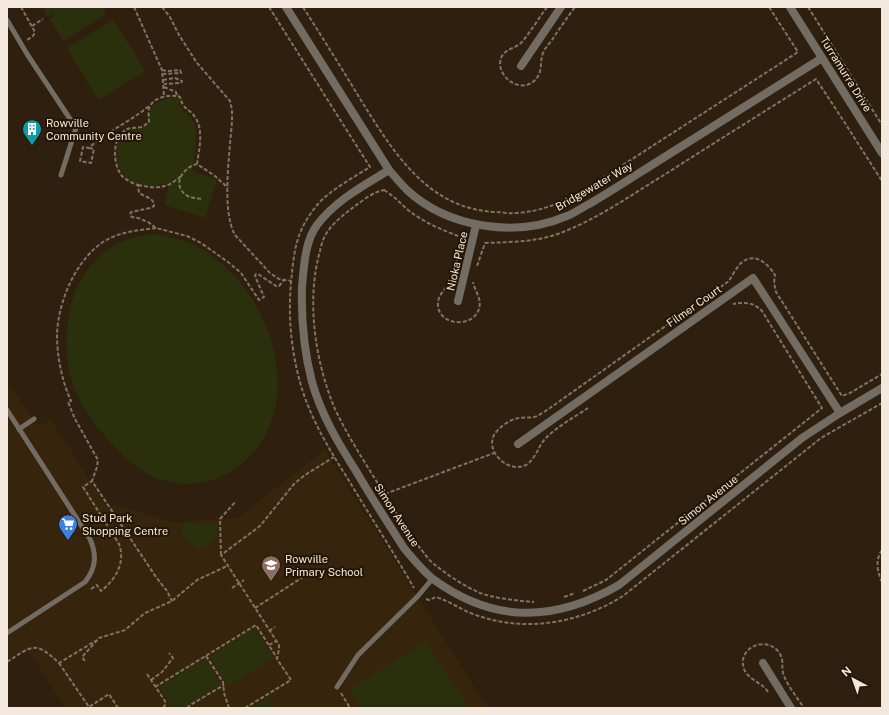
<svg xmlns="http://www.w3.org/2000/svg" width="889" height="715" font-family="'Public Sans',sans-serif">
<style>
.built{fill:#37240d}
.green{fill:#2a300c}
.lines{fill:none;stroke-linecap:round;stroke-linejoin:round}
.path{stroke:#807365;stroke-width:2;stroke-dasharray:4 2;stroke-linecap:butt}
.lane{stroke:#726c62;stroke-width:5}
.street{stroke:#726c62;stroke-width:8}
.labels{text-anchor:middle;stroke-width:4;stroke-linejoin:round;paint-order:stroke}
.street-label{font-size:11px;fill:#f2e8dd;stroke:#241605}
.poi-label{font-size:11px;fill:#f2e8dd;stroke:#241605;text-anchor:start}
</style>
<rect width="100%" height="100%" fill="#2e1f0e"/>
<!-- built -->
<polygon class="built" points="7,382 39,426 51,419 108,509 114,505 174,522 237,518 326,449 330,459 488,708 65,708 27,648 7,661"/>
<!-- green -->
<g class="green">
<polygon points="42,7 102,7 106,14 64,41 50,19 54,17 52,14 48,17"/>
<polygon points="113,20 146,71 98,100 67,48"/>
<path d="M169,97L179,98C180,115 188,110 193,121C200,136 194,155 193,171L217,180L205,218L164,205L170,182C144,192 114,182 117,150C117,144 119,137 123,133C130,127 139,129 146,125C152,106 150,105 169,97Z"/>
<path d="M158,234C177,238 195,243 211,255C268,295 303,390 256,449C229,484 181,495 143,471C128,461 115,448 103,434C90,419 78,401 72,382C65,360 65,335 69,314C72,297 78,281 89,268C109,244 128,236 158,234Z"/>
<polygon points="217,523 217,537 197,551 181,535 182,524"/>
<polygon points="255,628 274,658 228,686 210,657"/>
<polygon points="426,641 469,708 361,708 349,690"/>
<polygon points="205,658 221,684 182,708 173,708 160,687"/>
<polygon points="268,697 275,708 251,708"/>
</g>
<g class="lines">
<!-- path -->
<g class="path">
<polyline points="21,7 35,32 33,36 27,40"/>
<polyline points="128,7 129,7"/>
<polyline points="134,7 162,70 164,96"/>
<path d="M162,7L170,17L179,35L197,63L230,101L232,110V121C230,151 221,210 235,235L270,273L279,279L291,281"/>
<path d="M269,7L370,167C354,177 329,191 318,204C296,230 294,250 291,283C288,315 291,350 300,382C310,419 331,452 351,484C372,519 394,553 414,588"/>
<path d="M303,7C322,37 341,67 359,97C392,150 427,210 497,212C503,212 509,214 515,213C539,212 558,204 578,194L798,52L769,7"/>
<path d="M547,7C539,18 531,31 522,42C516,48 506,49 502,56C493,73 518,95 534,81C544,72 539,63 543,53C545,48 549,44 552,40C559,29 567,18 575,7"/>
<polyline points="808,7 882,125"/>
<polyline points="32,26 43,19"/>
<polyline points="162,70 168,71 180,70 181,73 163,74"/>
<polyline points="163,80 175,78 182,81 181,83 164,84"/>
<path d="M164,87L176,92L177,96C168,95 152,97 149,109C148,112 149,118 149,122C146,124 144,126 141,127C134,129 129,126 123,132C112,141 113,165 122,176C126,180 132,183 138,185L139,193L151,199L154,203V206L150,208L131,212L130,215L132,217L138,218L148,222L156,228L187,236L201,243L228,262L241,273L259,300L264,297L255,276L256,274H258L276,286H279L284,280"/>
<path d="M178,96L180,97C183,110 189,108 195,117C204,130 199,150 197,164"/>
<polyline points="108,133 114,136 118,140"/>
<path d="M89,148L94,149L91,163L80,161L83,147L89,148C107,131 130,122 149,106"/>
<path d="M138,185C158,189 166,189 181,176"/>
<path d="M384,190C394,196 400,203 408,210C423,222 444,231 461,237C458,250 457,266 452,279C448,288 437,293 438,306C440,326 473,328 479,309C482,299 475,291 473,282"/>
<path d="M385,190C373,191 361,202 351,209C342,216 332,224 326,234C323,239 321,246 320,251C306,300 315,362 335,409C349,439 368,467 385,495C398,515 409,535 424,553C427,557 430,561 434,564C446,574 464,586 478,592C491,598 519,601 534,602"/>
<path d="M201,199C196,198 190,198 186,195C171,184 184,167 197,164L215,176L228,188"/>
<path d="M156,228C138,230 119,232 103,242C75,261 58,302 57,335C57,357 62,381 71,401L68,402L75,419L98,460L97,467L92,481L156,577L167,591L172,601"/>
<path d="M477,266L485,243C512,242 538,242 563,232C599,218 631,195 664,175C714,143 765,111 816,79L845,123L882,181"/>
<path d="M588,408C576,416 555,428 546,438C538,446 536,459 526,465C509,474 485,452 494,435C498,428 510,419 519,418C524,417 529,418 534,417C539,416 545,411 550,408L729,281C732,276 736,268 741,263C755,251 768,264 775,275L774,283L776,292L842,396L850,393L882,374"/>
<polyline points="385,494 494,453"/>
<path d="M882,550C875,560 877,571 882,582"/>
<polyline points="221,555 220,519 236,501"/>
<polyline points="232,588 244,580"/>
<path d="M91,589L97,585L101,591C115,580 126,563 119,544L83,487L92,481"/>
<path d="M583,591L606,580L822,408L762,311C753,302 745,302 733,304"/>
<polyline points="564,597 575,593"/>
<path d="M426,599L429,600L436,597C449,601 460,609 473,614C523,633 578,624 623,596L821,438L882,403"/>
<polyline points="255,608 303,577"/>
<polyline points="269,631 275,627"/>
<polyline points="269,645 276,641"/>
<polyline points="206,656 223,682 224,693 229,708"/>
<polyline points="85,661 82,657 99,638 125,630 145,613 172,601 197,580 227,566"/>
<path d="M7,662C32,646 35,640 59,663L97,640"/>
<polyline points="59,663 89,707 109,694 118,708"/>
<polyline points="147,674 165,701 165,705 163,708"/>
<polyline points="151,680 162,672 173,658 169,653"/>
<polyline points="155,687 256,625 277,658"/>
<path d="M768,692C762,682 748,680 744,669C737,649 763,636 777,650C786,660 780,666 784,676C788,686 798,699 804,708"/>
<polyline points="341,693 350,708"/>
<polyline points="187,708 190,705 224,685"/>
<polyline points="245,708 291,680 277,659 279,649 279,645 221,555 260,526 294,484 305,475 334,457"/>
</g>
<!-- lane -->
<g class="lane">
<polyline points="7,20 27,54 76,128 61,175"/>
<path d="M7,410L90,539C97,555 96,568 85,582L7,633"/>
<polyline points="19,429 34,419"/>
<polyline points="337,687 358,655 418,596 433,578"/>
</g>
<!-- street -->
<g class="street">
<path d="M286,7L389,170C395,177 401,184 407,190C448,228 516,238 567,216C575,213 583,207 591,203C615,189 639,173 663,158C716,125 769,91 822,58"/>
<polyline points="790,7 882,153"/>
<polyline points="521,66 561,7"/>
<path d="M389,170C363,186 336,200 317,225C305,241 304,266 302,286C301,318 304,351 312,382C321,414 338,443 356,471C371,497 388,523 404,548C413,559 422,570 433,579C494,624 555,622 619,585L802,438L840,413L882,388"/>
<polyline points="458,301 476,225"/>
<polyline points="518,444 753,278 840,413"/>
<polyline points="763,663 791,708"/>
</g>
</g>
<!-- icons -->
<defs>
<g id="building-pin" transform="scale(1)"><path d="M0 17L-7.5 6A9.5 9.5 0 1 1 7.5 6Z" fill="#0f9aa8" stroke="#241605"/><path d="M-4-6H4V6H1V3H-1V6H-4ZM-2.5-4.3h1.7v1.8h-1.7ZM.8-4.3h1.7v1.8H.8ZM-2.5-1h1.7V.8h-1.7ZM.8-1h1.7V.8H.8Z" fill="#fff"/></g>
<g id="supermarket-pin" transform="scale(1)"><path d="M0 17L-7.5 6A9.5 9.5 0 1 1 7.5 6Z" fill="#3f7fe0" stroke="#241605"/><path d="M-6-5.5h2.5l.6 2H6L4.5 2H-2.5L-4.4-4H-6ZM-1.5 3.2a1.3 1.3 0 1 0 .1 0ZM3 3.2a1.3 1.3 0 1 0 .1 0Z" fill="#fff"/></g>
<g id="school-pin" transform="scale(1)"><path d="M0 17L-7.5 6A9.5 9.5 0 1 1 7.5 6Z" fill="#8d6e63" stroke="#241605"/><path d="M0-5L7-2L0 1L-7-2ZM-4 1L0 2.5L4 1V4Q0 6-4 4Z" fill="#fff"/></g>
</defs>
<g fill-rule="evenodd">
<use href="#building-pin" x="32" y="129"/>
<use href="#supermarket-pin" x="68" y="524"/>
<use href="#school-pin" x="271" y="565"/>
</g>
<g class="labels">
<!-- street labels -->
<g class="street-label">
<text transform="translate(846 74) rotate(58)" y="4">Turramurra Drive</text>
<text transform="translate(594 186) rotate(-30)" y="4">Bridgewater Way</text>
<text transform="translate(457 261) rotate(-77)" y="4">Nioka Place</text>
<text transform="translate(694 306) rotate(-35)" y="4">Filmer Court</text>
<text transform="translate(708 500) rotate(-39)" y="4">Simon Avenue</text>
<text transform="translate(397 515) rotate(57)" y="4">Simon Avenue</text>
</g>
<!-- poi labels -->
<g class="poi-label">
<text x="46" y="127">Rowville<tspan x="46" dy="13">Community Centre</tspan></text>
<text x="82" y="522">Stud Park<tspan x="82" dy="13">Shopping Centre</tspan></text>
<text x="285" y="563">Rowville<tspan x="285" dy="13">Primary School</tspan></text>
</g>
</g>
<!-- border -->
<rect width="889" height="715" fill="none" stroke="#f2e8dd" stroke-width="16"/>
<!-- north arrow -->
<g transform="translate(853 679) rotate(319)" stroke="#241605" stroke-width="3" paint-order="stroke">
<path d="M0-3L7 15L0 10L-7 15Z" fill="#f2e8dd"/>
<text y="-6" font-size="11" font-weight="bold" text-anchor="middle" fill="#f2e8dd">N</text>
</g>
</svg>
